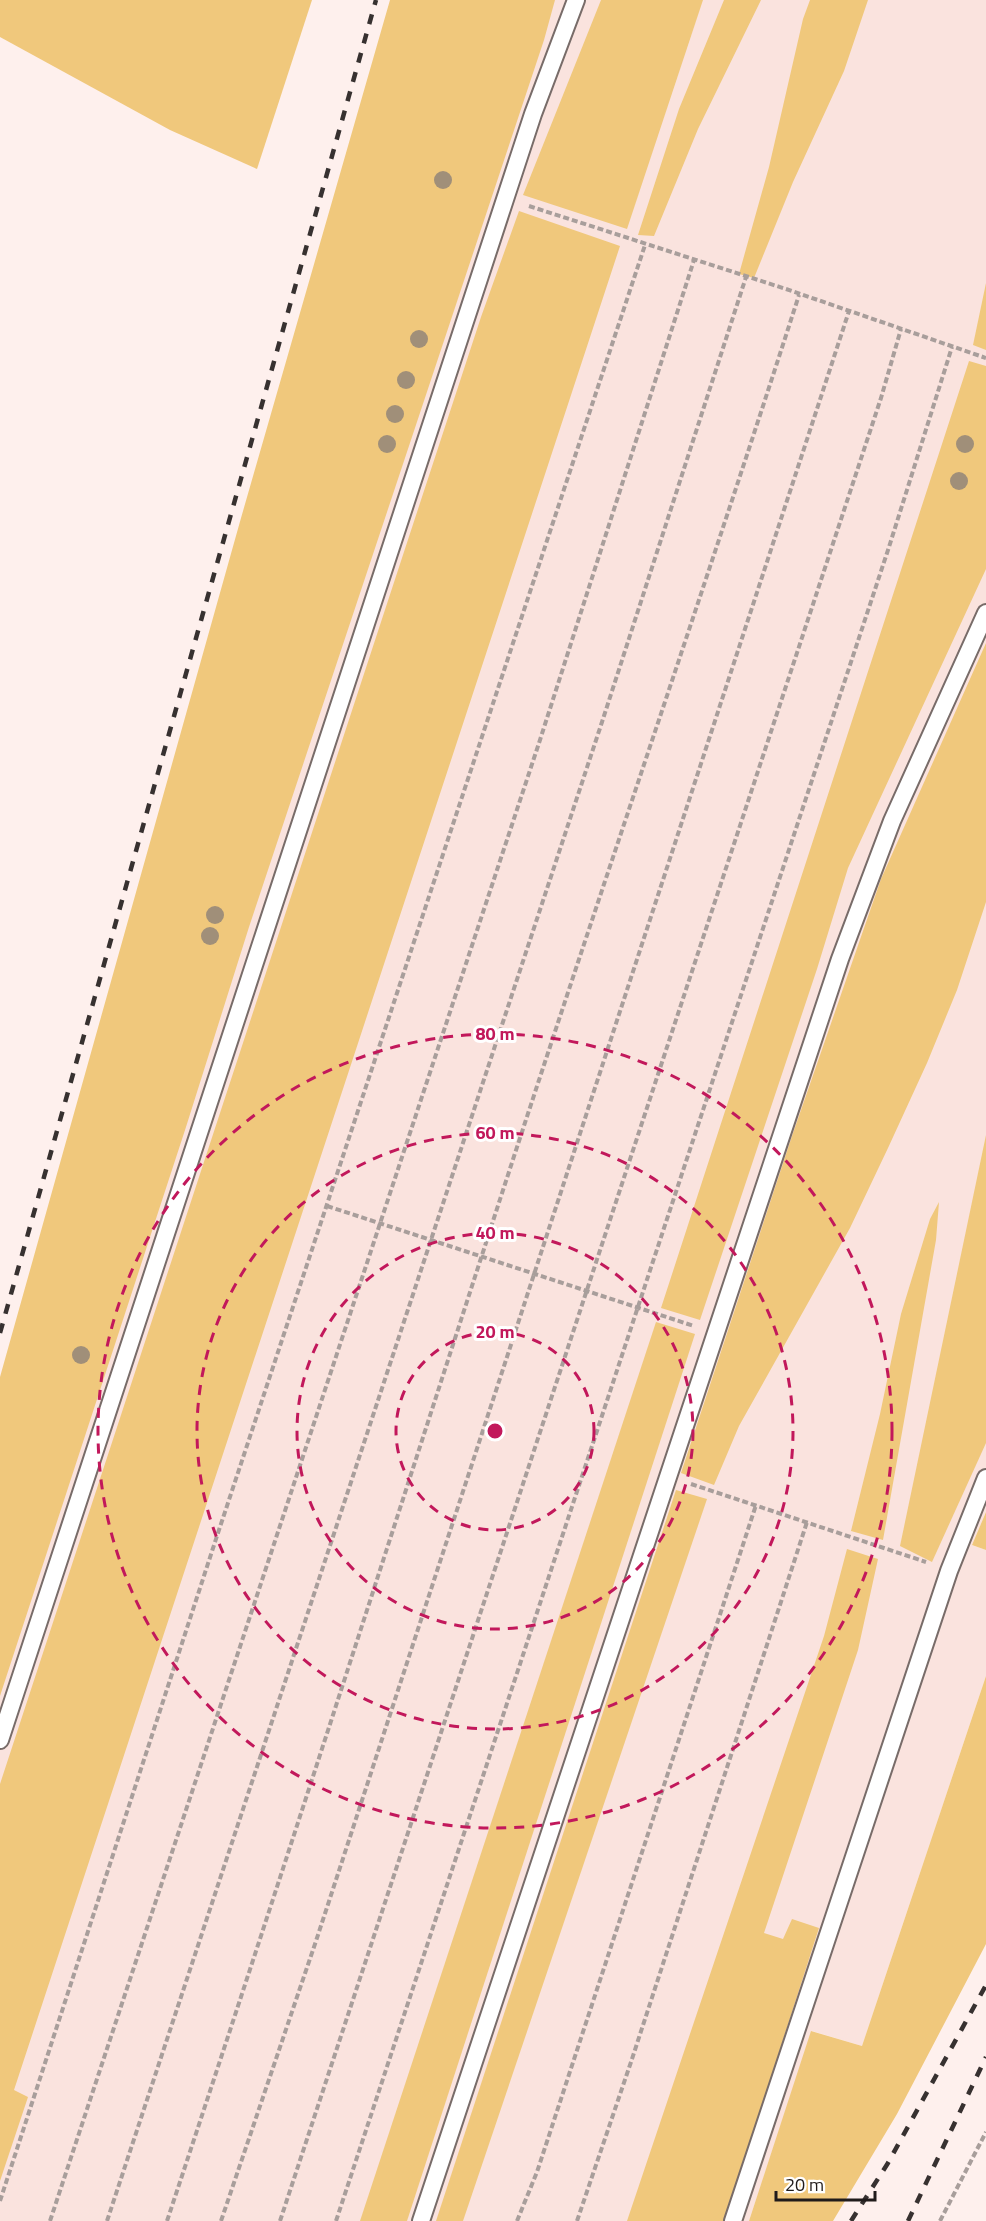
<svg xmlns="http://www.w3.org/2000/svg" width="986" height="2221" font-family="'Titillium Web',sans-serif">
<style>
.built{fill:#fae3de}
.green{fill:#f0c87c}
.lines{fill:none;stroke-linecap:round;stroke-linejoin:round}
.lane-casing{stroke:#786c69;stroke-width:20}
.path{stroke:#a89e9b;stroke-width:4;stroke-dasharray:6 3;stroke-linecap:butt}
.lane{stroke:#fff;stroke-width:16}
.rail{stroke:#373130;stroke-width:4.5;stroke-dasharray:10 10;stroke-linecap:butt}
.tree{fill:#a08f79}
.ring{fill:none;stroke:#c2185b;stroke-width:3;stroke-dasharray:10 8}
.centre{fill:#c2185b;stroke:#fff;stroke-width:3}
.ring-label{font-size:18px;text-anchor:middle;font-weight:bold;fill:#c2185b;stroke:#fff;stroke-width:6;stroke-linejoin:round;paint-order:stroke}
</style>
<rect width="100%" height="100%" fill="#fef0ed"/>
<!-- built -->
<polygon class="built" points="416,0 986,0 986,1512 972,1545 986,1550 986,1676 862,2046 812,2031 749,2221 0,2221 0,1477"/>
<!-- green -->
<g class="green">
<polygon points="0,0 312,0 257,169 170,130 0,37"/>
<polygon points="390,0 555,0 544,40 249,927 186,1127 0,1696 0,1377 241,518"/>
<polygon points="601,0 703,0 627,229 523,195"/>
<polygon points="724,0 761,0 698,129 654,236 638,235 679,109"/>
<polygon points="810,0 868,0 844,71 793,182 754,278 739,274 769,167 803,19"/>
<polygon points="519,211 620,246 14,2090 28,2097 0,2181 0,1784 481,317"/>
<polygon points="986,283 986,350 973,345"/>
<polygon points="969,361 986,366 986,569 848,868 817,969 700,1320 661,1308"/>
<polygon points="986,643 986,902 957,990 927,1063 888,1148 850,1228 739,1426 714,1485 681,1473 792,1136 881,879"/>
<polygon points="986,1135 986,1443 932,1562 900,1546"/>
<polygon points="939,1202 936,1240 883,1540 851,1531 880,1414 901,1314 930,1219"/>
<polygon points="656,1322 695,1334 407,2221 360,2221"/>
<polygon points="676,1490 707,1499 463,2221 436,2221"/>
<polygon points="986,1512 986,1550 972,1545"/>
<polygon points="847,1549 878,1559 858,1650 764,1933 783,1939 792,1919 819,1928 730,2205 724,2221 627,2221 824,1636"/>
<polygon points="986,1676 986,1944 897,2114 833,2221 749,2221 811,2031 862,2046"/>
</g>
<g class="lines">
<!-- lane casing -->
<g class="lane-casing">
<g id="lane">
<polyline points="0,1740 533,114 576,0"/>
<polyline points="421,2221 840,959 892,821 986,613"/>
<polyline points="733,2221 949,1571 986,1478"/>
</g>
</g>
<!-- path -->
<g class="path">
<polyline points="529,206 786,289 986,358"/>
<polyline points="327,1206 694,1326"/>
<polyline points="691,1484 926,1562"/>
<polyline points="0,2201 216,1539 645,245"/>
<polyline points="50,2221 539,743 694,260"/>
<polyline points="107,2221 602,722 746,277"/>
<path d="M167,2221C274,1899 378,1576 483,1252C586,932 696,615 799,295"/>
<polyline points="221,2221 316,1941 849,311"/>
<polyline points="280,2221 881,398 901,329"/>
<polyline points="336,2221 889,547 952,347"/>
<polyline points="517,2221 537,2172 756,1505"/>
<polyline points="577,2221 631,2062 807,1522"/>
<polyline points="940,2221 986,2132"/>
</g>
<!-- lane -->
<use href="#lane" class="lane"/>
<!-- rail -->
<g class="rail">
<polyline points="0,1333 376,0"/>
<polyline points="851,2221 888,2163 986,1985"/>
<polyline points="908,2221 986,2057"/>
</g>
</g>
<!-- trees -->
<g class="tree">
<circle cx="443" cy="180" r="9"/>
<circle cx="419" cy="339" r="9"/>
<circle cx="406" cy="380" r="9"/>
<circle cx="395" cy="414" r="9"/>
<circle cx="387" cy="444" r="9"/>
<circle cx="965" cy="444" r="9"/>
<circle cx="959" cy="481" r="9"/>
<circle cx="215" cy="915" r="9"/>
<circle cx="210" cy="936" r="9"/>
<circle cx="81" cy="1355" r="9"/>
</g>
<!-- distance rings -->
<g class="ring">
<circle cx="495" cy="1431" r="99"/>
<circle cx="495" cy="1431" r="198"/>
<circle cx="495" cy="1431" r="298"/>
<circle cx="495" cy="1431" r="397"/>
</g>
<circle cx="495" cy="1431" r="9" class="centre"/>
<g class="ring-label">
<text x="495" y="1040">80 m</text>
<text x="495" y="1139">60 m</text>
<text x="495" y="1239">40 m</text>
<text x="495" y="1338">20 m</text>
</g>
<!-- scale -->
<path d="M776 2191v9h99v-9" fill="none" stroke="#201b1a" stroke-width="3"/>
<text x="785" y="2191" font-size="18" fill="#201b1a" stroke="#ffffff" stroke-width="4.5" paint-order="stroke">20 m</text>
</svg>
